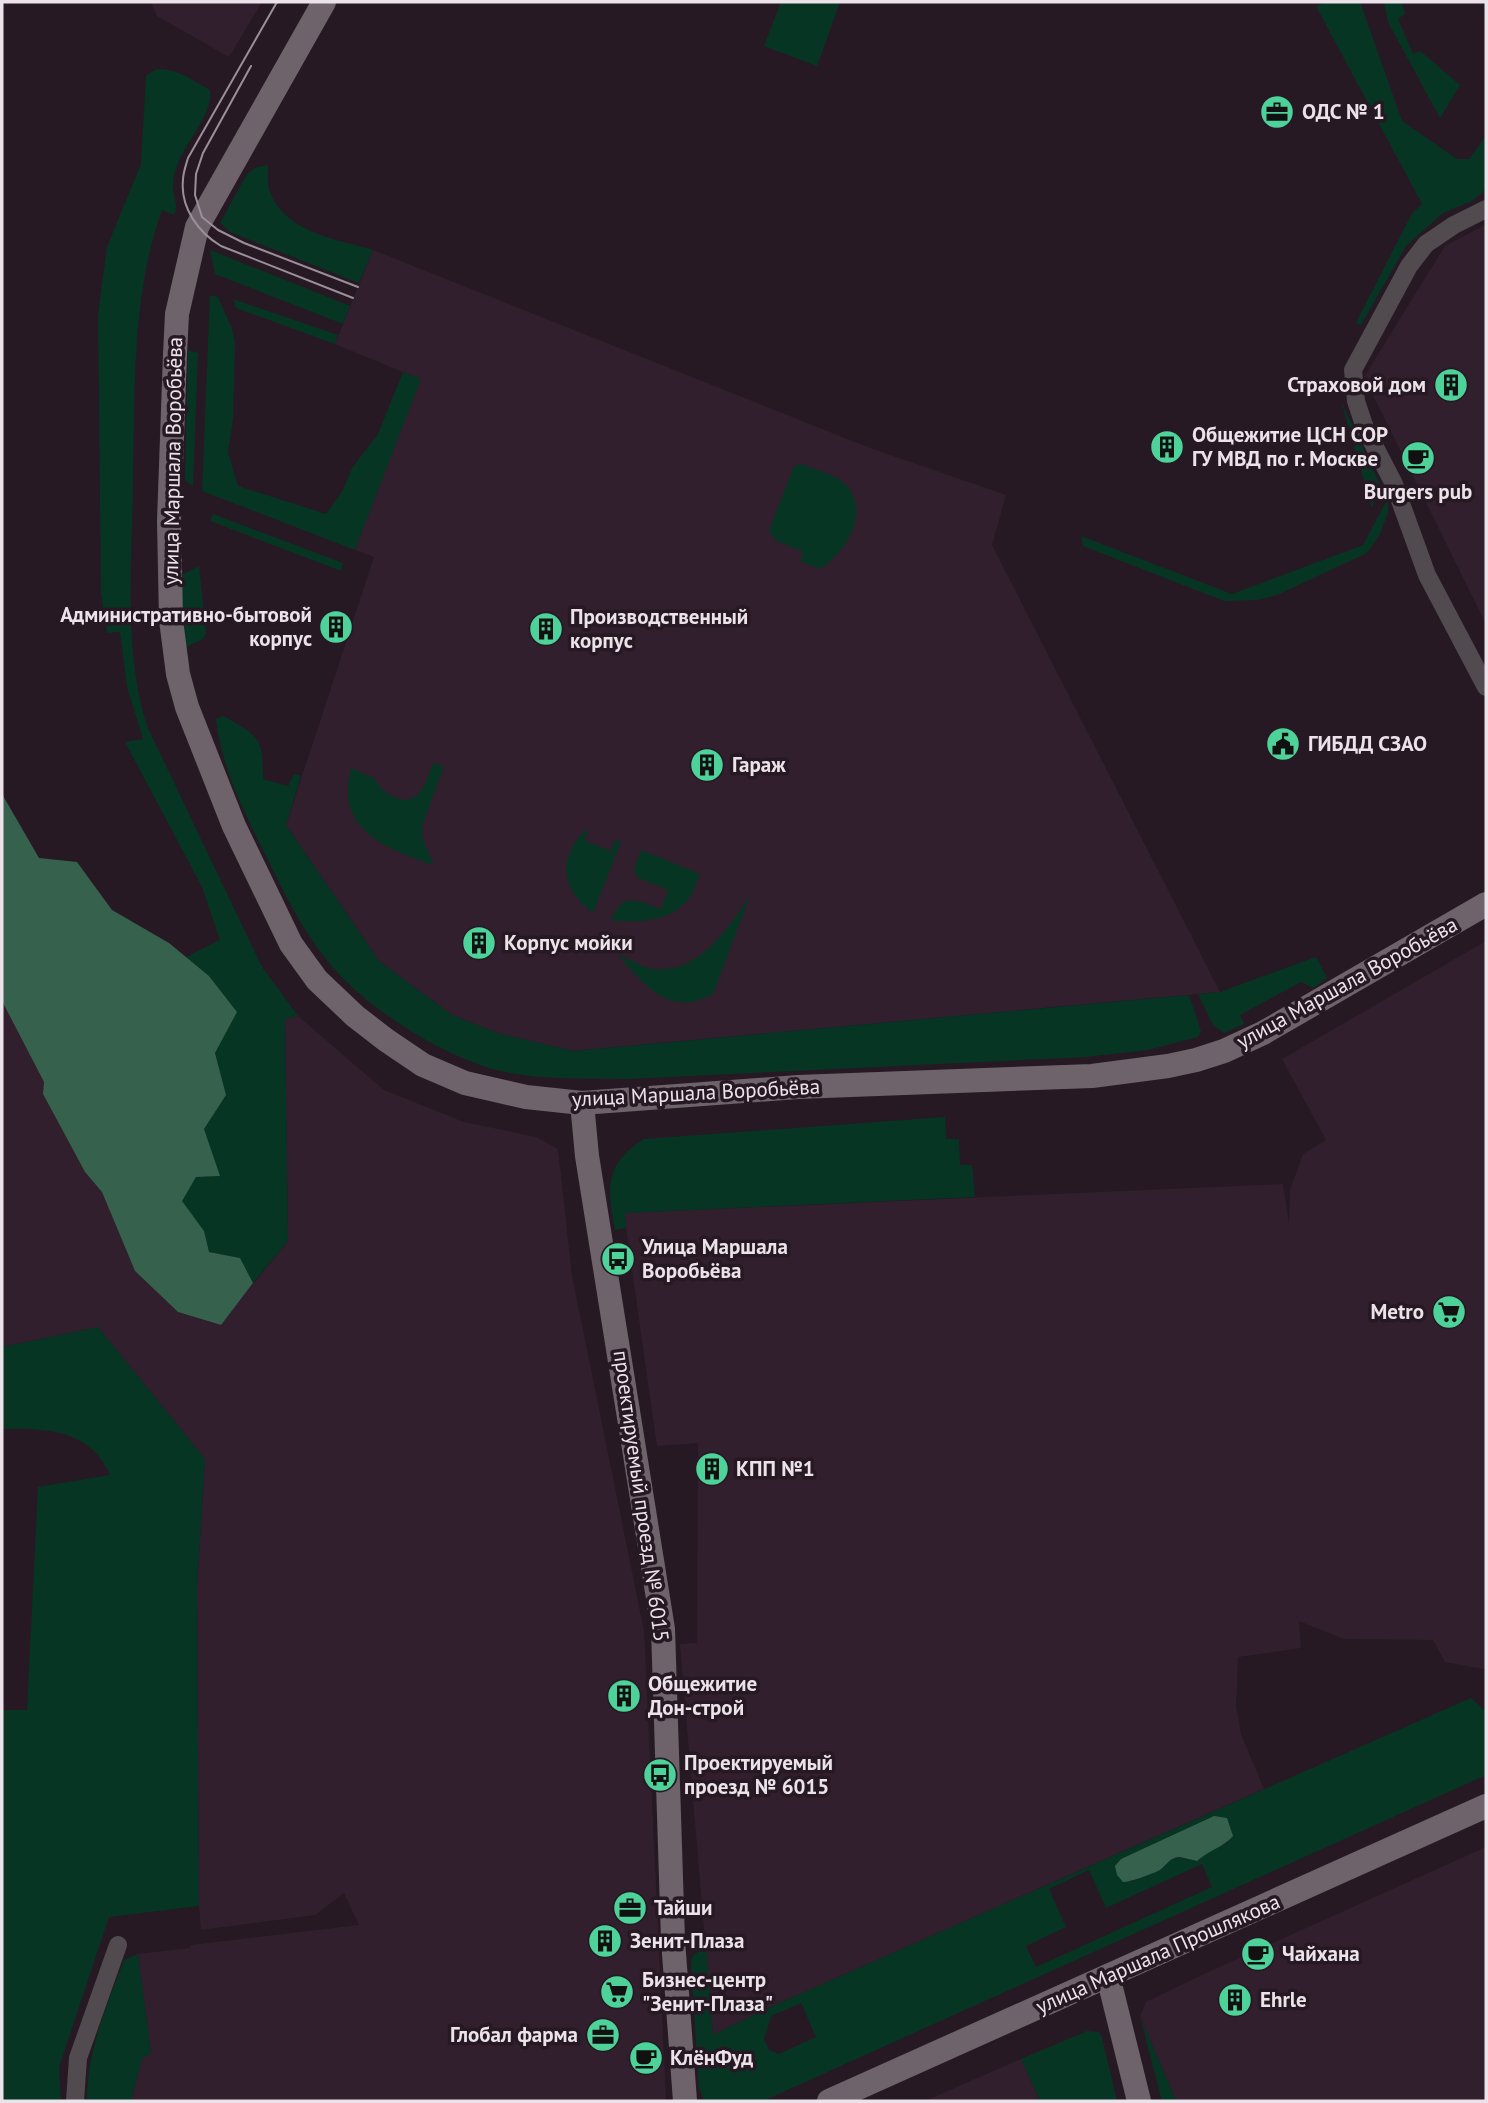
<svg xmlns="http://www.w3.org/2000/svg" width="1488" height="2103" font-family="'PT Sans',sans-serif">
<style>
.built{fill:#321f2d}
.green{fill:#073523;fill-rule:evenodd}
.forest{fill:#36614c}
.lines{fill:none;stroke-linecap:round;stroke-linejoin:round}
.street{stroke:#514a4f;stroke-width:18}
.secondary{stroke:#6e636b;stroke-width:24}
.tram{stroke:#9b9099;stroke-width:2}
.labels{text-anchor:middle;stroke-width:7;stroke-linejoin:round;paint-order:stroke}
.poi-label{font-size:21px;font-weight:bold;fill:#ece3ea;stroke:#261923;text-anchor:start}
.street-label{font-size:21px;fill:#ece3ea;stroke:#261923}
</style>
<rect width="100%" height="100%" fill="#261923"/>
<!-- built -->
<g class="built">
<polygon points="151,2 262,2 229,57 157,16"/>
<polygon points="1485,225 1486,227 1486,624 1364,377 1445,246"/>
<polygon points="373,250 870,448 1006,495 992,545 1220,992 573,1051 500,1034 452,1015 379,961 286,825 374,557 355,550 420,379 335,344"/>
<polygon points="1486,941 1486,1668 1483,1669 1445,1662 1433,1640 1344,1639 1299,1621 1301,1648 1238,1657 1236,1705 1241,1734 1264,1789 766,2009 713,2035 680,1644 697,1643 698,1443 657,1446 624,1213 1283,1184 1289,1224 1290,1190 1303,1154 1326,1140 1282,1059"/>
<polygon points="2,1001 44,1082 43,1094 85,1172 102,1192 135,1271 178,1312 220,1325 288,1241 285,1019 298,1016 384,1090 464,1122 536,1137 558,1149 572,1276 644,1631 666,2101 131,2101 142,2059 151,2053 138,1954 190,1948 191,1945 359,1925 344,1893 315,1915 201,1930 199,1906 197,1588 205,1459 98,1327 2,1347"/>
<polygon points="1486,1847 1486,2101 1176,2101 1140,2016 1146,2002 1204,1974"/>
<polygon points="1021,2059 1040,2101 925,2101"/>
</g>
<!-- green -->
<g class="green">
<polygon points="781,2 840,2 817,66 764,46"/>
<polygon points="1327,2 1360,2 1402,121 1457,159 1469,159 1486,136 1486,189 1472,201 1443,213 1406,246 1361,325 1356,323 1411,215 1422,204 1316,6"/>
<polygon points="1384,2 1402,2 1405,14 1398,19 1413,54 1420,51 1460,85 1440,118 1388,22"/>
<path d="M157,69C178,69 192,80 210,90C213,116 185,141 177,166C174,172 173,181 173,188C173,197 179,205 174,215L162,210C131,296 135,394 133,484C132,564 123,649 147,726L262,967L298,1016L285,1019L288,1241L253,1283L240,1258L209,1252L204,1231L181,1201L196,1177L219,1176L204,1129L226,1095L215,1053L237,1012L209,976L186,957L220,940L202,887L125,742L143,739L127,687L120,632L107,633L101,593L98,314L107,247L141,164L146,76Z"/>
<path d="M268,165C268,173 267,185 270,192C286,233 336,239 373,250L359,283L230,232L220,223L247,174L257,167Z"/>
<polygon points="210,250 350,306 343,324 215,274"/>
<polygon points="210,295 218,297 232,329 235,342 233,419 228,452 238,486 326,514 343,490 352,468 378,434 403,372 421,379 355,550 202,491"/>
<polygon points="233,299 338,335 335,344 236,308"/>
<polygon points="188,350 198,353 193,486 185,480"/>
<polygon points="1341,401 1381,487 1372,508"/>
<path d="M801,464C814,469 837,475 846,485C871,513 846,552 820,569L800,561L803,552L775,540L769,530L794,466Z"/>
<polygon points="1388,498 1388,513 1380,534 1367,553 1277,595 1258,600 1224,601 1083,546 1081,536 1232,594 1363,545"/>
<polygon points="213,514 343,563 341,571 210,521"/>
<polygon points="199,566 206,633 203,639 186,647 178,577"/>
<path d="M224,716C259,737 263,737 263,779L288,786L294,774L301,776L286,825L379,961L452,1015L500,1034L573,1051L1189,995L1201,1031L1198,1037L1148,1050L1086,1057L627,1079C588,1078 548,1080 510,1073C454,1063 375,1014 337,972C306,938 285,895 265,854C244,812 221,766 216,719Z"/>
<path d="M433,763L444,767L422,826L423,840L434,865C387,849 334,830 351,768L374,778C383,795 409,811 422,789C427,781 430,771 433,763Z"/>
<path d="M585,830L588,831L585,841L611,851L615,840L621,842L593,913C561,889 557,860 585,830Z"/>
<path d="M641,850L700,874C697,880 695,888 692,894C676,921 638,924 611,920C624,890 637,902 661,909L668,890L638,878L634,869Z"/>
<path d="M750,896L713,994C669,1019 644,984 617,954C627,958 638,965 648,968C697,978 727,929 750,896Z"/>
<polygon points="1316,957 1327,978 1313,988 1301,982 1240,1015 1244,1024 1224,1033 1213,1025 1198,994 1220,992"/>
<path d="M945,1117L946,1139H959L960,1165H972L975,1197L625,1213L626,1228L615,1230C607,1189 604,1164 644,1139Z"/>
<path d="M98,1327L205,1459L197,1588L199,1906L109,1917L59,2067L61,2101H2V1710H27L38,1487L110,1475C91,1429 44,1428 2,1429V1347Z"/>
<path d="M1471,1698L1486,1712V1775L763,2101L704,2100L699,2088L691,1966L692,1957L706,1945L713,2035L766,2009ZM1214,1817L1227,1818L1228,1843L1211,1849L1197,1861L1179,1857L1170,1860L1157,1872L1148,1873L1132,1882L1115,1866L1121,1859ZM1202,1864L1212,1887L1036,1967L1026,1946L1066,1927L1049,1889L1089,1870L1106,1908ZM801,2003L816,2037L779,2054L769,2050L764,2039L771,2016Z"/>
<path d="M138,1954L151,2053L142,2059L131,2101H87C87,2051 106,2007 124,1960Z"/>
<polygon points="1140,2016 1176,2101 1162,2101"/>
<polygon points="1087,2031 1099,2032 1102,2038 1117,2101 1040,2101 1021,2059"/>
</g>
<!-- forest -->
<g class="forest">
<polygon points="2,794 39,858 77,862 112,910 169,943 209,976 237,1012 215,1053 226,1095 204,1129 220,1176 196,1177 182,1201 204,1231 209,1252 240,1258 253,1283 221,1325 178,1312 135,1271 102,1192 85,1172 43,1094 44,1082 2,1001"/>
<path d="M1214,1816L1227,1818L1233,1836C1225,1846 1208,1851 1197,1861C1192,1860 1185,1858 1180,1857C1168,1857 1165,1869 1156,1872C1148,1875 1131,1882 1123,1882L1117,1875L1115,1866L1121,1859Z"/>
</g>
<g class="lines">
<!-- street -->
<g class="street">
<polyline points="1486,209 1454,225 1426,244 1409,266 1353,370 1356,401 1365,428 1394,484 1427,575 1486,687"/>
<polyline points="75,2101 78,2058 118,1945"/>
</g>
<!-- secondary -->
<g class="secondary">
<polyline points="324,2 197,227 177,314 175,354 169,521 171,620 178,674 187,707 234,826 291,944 317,980 355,1016 386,1040 423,1065 465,1083 526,1097 582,1103 798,1087 1092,1076 1168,1066 1196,1060 1224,1051 1263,1033 1486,904"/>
<polyline points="582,1103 587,1156 663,1629 673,1940 685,2101"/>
<polyline points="1108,1976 1139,2101"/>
<polyline points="829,2101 1486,1806"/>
</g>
<!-- tram -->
<g class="tram">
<path d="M277,2L188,158C186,165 183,173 183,180C180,208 199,233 221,246L353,298"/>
<polyline points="251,66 203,153 196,174 195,195 202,217 218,230 244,243 358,287"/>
</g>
</g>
<!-- icons -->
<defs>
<g id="office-disc" transform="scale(1.75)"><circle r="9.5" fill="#4dd39a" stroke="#261923"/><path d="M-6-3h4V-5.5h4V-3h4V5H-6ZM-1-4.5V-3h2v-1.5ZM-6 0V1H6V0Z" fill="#111"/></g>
<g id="building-disc" transform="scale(1.75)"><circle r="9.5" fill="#4dd39a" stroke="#261923"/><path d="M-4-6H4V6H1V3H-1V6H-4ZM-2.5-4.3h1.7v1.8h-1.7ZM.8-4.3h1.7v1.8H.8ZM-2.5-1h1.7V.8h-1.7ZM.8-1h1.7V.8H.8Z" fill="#111"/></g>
<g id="cafe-disc" transform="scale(1.75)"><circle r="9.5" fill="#4dd39a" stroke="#261923"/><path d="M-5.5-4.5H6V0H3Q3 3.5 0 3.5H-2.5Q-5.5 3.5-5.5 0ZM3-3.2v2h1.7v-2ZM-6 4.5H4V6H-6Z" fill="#111"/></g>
<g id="civic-disc" transform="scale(1.75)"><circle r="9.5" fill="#4dd39a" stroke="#261923"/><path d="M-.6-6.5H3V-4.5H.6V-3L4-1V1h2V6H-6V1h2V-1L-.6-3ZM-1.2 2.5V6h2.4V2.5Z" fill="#111"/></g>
<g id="bus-disc" transform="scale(1.75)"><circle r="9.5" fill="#4dd39a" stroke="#261923"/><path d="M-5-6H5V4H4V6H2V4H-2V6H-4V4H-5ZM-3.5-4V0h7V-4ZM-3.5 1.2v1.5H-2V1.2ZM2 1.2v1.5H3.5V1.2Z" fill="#111"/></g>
<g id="supermarket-disc" transform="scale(1.75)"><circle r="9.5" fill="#4dd39a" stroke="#261923"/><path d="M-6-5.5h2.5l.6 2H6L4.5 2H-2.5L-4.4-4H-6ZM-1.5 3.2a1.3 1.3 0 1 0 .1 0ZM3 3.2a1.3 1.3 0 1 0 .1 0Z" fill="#111"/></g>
</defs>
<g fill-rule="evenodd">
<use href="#office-disc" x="1277" y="112"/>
<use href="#building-disc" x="1451" y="385"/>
<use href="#building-disc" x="1167" y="447"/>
<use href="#cafe-disc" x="1418" y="458"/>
<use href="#building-disc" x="336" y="627"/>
<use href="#building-disc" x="546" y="629"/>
<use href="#civic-disc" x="1283" y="744"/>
<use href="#building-disc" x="707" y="765"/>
<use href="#building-disc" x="479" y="943"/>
<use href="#bus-disc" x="618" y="1259"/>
<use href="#supermarket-disc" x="1449" y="1312"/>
<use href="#building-disc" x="712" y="1469"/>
<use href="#building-disc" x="624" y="1696"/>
<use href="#bus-disc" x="660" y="1775"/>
<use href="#office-disc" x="630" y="1908"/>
<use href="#building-disc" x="605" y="1941"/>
<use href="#cafe-disc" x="1258" y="1954"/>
<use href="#supermarket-disc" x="617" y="1992"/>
<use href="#building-disc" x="1235" y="2000"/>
<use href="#office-disc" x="603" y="2035"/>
<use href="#cafe-disc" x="646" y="2058"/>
</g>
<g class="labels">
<!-- poi labels -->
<g class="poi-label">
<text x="1302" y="119">ОДС № 1</text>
<text x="1426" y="392" text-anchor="end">Страховой дом</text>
<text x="1192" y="442">Общежитие ЦСН СОР<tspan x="1192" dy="24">ГУ МВД по г. Москве</tspan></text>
<text x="1418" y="499" text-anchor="middle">Burgers pub</text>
<text x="312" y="622" text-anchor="end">Административно-бытовой<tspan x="312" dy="24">корпус</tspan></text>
<text x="570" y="624">Производственный<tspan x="570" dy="24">корпус</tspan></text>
<text x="1308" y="751">ГИБДД СЗАО</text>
<text x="732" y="772">Гараж</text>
<text x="504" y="950">Корпус мойки</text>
<text x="642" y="1254">Улица Маршала<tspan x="642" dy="24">Воробьёва</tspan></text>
<text x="1424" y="1319" text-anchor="end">Metro</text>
<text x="736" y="1476">КПП №1</text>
<text x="648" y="1691">Общежитие<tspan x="648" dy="24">Дон-строй</tspan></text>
<text x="684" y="1770">Проектируемый<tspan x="684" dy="24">проезд № 6015</tspan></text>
<text x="654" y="1915">Тайши</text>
<text x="630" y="1948">Зенит-Плаза</text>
<text x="1282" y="1961">Чайхана</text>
<text x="642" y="1987">Бизнес-центр<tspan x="642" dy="24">"Зенит-Плаза"</tspan></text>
<text x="1260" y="2007">Ehrle</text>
<text x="578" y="2042" text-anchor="end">Глобал фарма</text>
<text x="670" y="2065">КлёнФуд</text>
</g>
<!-- street labels -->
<g class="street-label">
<text transform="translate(173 461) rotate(-89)" y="7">улица Маршала Воробьёва</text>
<text transform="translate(1347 983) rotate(-29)" y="7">улица Маршала Воробьёва</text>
<text transform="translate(696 1093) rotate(-3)" y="7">улица Маршала Воробьёва</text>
<text transform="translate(641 1496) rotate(82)" y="7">проектируемый проезд № 6015</text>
<text transform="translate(1158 1954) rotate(-24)" y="7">улица Маршала Прошлякова</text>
</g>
</g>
<!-- border -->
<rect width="1488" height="2103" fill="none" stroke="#ece3ea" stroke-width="7"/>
</svg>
